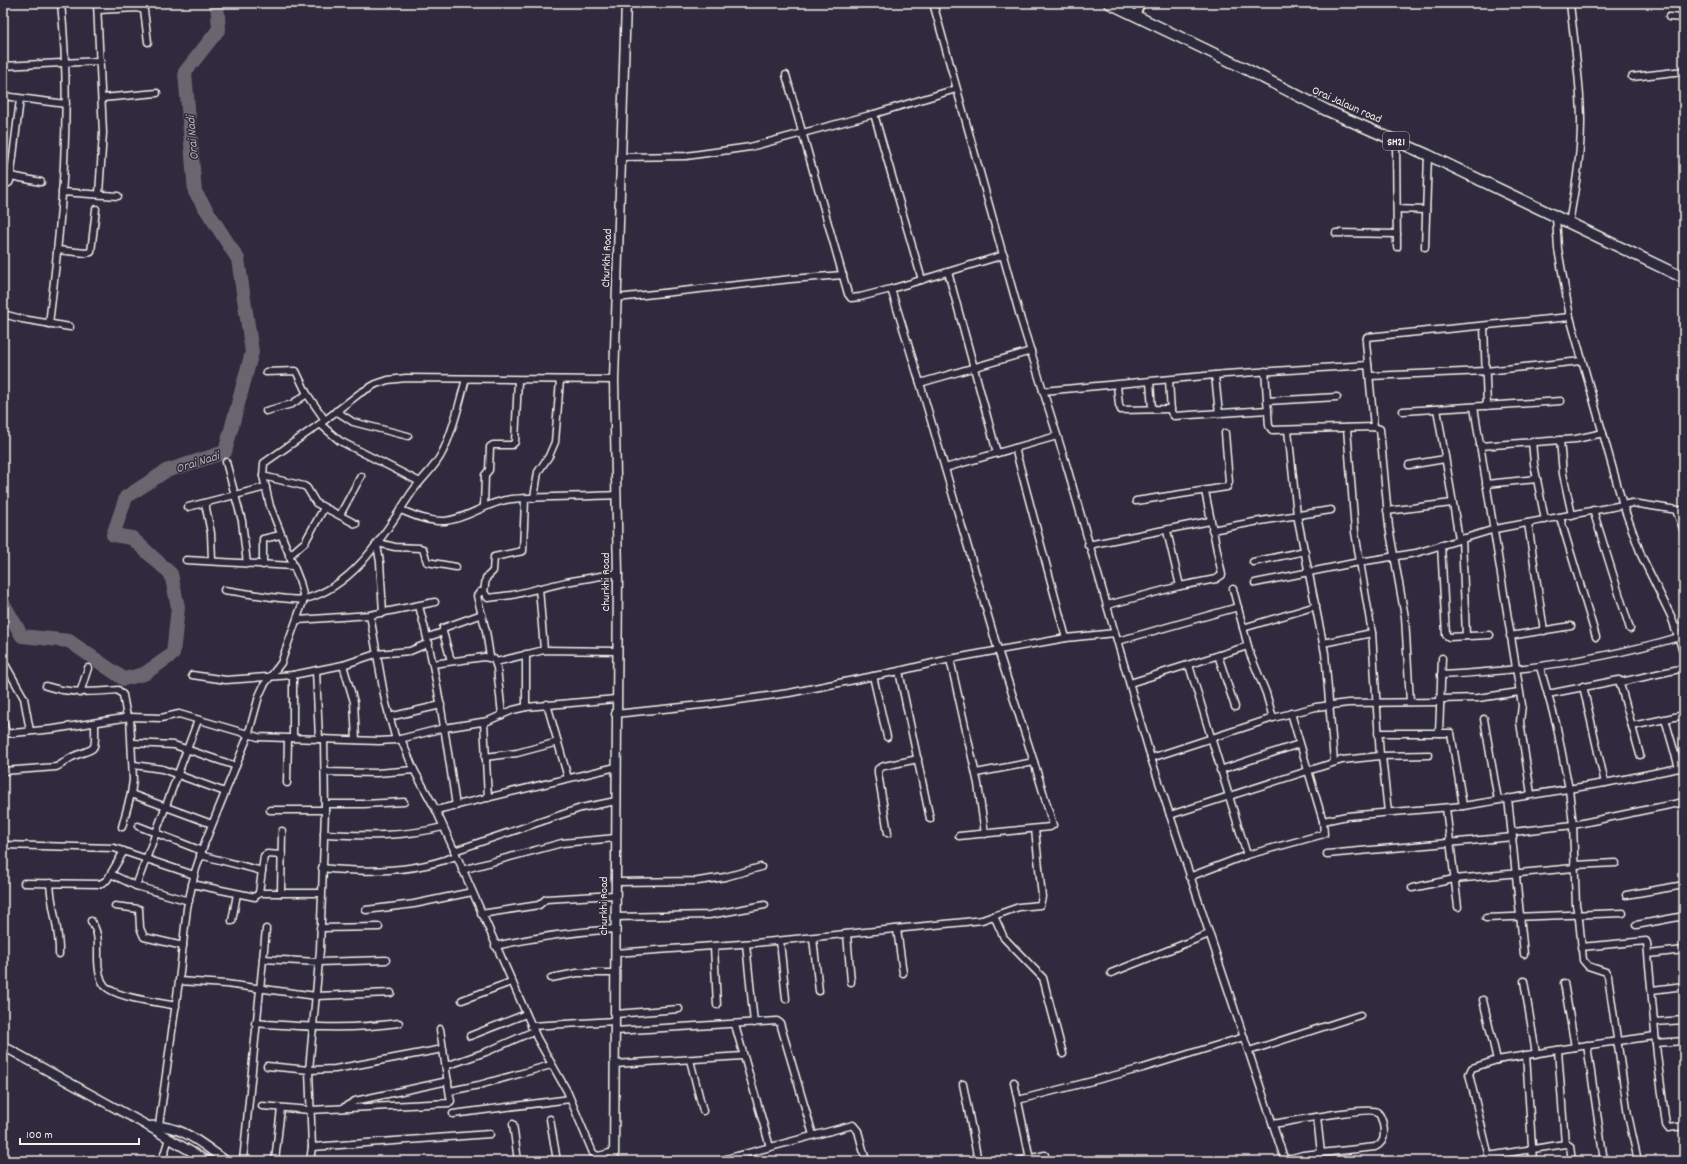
<svg xmlns="http://www.w3.org/2000/svg" width="1687" height="1164" font-family="Dekko,sans-serif">
<style>
.lines{fill:none;stroke-linecap:round;stroke-linejoin:round}
.river{stroke:#6a6670;stroke-width:14}
.minor-casing{stroke:#f4f1e8;stroke-width:9}
.tertiary-casing{stroke:#f4f1e8;stroke-width:11}
.primary-casing{stroke:#f4f1e8;stroke-width:13}
.minor{stroke:#2f2a3d;stroke-width:6}
.tertiary{stroke:#2f2a3d;stroke-width:8}
.primary{stroke:#2f2a3d;stroke-width:10}
.labels{text-anchor:middle;stroke-width:3;stroke-linejoin:round;paint-order:stroke}
.shield{fill:#2f2a3d;stroke:#b9b5b5;stroke-width:1}
.shield-label{font-size:11px;font-weight:bold;fill:#f4f1e8}
.street-label{font-size:12px;fill:#f4f1e8;stroke:#2f2a3d}
.water-label{font-size:13px;font-style:italic;fill:#b6b2b2;stroke:#2f2a3d}
</style>
<rect width="100%" height="100%" fill="#2f2a3d"/>
<filter id="ink" filterUnits="userSpaceOnUse"><feTurbulence type="fractalNoise" baseFrequency=".025" numOctaves="2"/><feDisplacementMap in="SourceGraphic" scale="8" xChannelSelector="R" yChannelSelector="G"/><feConvolveMatrix kernelMatrix="1 2 1 2 8 2 1 2 1" color-interpolation-filters="sRGB"/></filter>
<g filter="url(#ink)">
<g class="lines">
<!-- river -->
<polyline class="river" points="3,603 22,636 69,641 124,679 144,674 173,654 178,607 171,574 132,538 113,535 126,497 166,471 225,452 252,352 238,259 195,192 185,72 219,29 217,3"/>
<!-- minor casing -->
<g class="minor-casing">
<g id="minor">
<polyline points="97,3 103,133 99,194"/>
<polyline points="933,3 1021,320 1067,467 1151,758 1285,1161"/>
<polyline points="98,10 137,8 144,10 148,42"/>
<polyline points="1136,15 1142,3"/>
<polyline points="1669,17 1684,18"/>
<polyline points="3,66 101,61"/>
<polyline points="786,75 848,294 851,298 860,297 891,289 1004,255"/>
<polyline points="1632,77 1684,71"/>
<polyline points="3,96 66,104"/>
<polyline points="102,98 157,93"/>
<polyline points="874,114 922,280"/>
<polyline points="1396,141 1397,247"/>
<polyline points="621,157 686,156 750,147 874,114 956,89"/>
<polyline points="11,176 41,182"/>
<polyline points="3,183 9,183 10,181 20,99"/>
<polyline points="62,192 118,196"/>
<polyline points="1397,209 1426,210"/>
<polyline points="1556,217 1558,249 1570,317 1623,505 1642,557 1671,616 1684,654"/>
<path d="M1569,223C1575,190 1581,156 1581,122C1581,82 1574,43 1570,3"/>
<polyline points="1336,233 1397,234"/>
<polyline points="1425,247 1428,155"/>
<polyline points="57,250 86,253 91,252 96,209"/>
<polyline points="948,272 997,453"/>
<polyline points="891,289 920,383 998,650 1034,762 1053,825 1050,827 959,836"/>
<polyline points="617,298 791,279 843,275"/>
<polyline points="3,314 22,319 70,327"/>
<path d="M49,324C62,217 72,110 61,3"/>
<polyline points="1484,326 1487,406"/>
<polyline points="1265,371 1269,426 1272,430 1374,427 1380,429 1389,527 1405,617 1410,702"/>
<polyline points="266,372 296,371 307,394 325,420"/>
<polyline points="1215,375 1219,414"/>
<polyline points="1370,376 1486,371 1581,361"/>
<polyline points="1169,380 1171,412 1174,416 1268,410"/>
<polyline points="1150,382 1152,409"/>
<polyline points="920,383 1031,351"/>
<polyline points="1117,385 1119,405 1121,410 1171,409"/>
<polyline points="1043,391 1226,374 1368,365"/>
<polyline points="1267,401 1337,397"/>
<polyline points="1474,407 1522,705 1520,722 1531,794"/>
<polyline points="1437,409 1459,539"/>
<polyline points="266,411 292,404 307,394"/>
<polyline points="336,411 353,422 408,436"/>
<polyline points="1403,411 1561,401"/>
<polyline points="320,424 340,441 420,482"/>
<polyline points="1374,427 1366,342 1367,337 1570,317"/>
<polyline points="1347,428 1355,532 1372,633 1380,756"/>
<polyline points="1288,430 1297,515 1325,653 1334,762"/>
<polyline points="1560,440 1563,474 1572,515"/>
<polyline points="1532,441 1534,464 1545,520"/>
<polyline points="1480,446 1576,439 1603,433"/>
<polyline points="1015,448 1066,638"/>
<polyline points="226,462 242,521 247,564"/>
<polyline points="1409,465 1445,459"/>
<polyline points="945,468 1057,436"/>
<polyline points="263,476 304,486 307,488 316,503 356,524"/>
<polyline points="1486,484 1537,479"/>
<polyline points="534,498 538,472 549,456 555,442 560,380"/>
<polyline points="525,499 523,551 494,557 493,571 486,578 484,592 488,598 512,595 566,582 618,573"/>
<polyline points="1136,501 1227,487 1229,482 1225,433"/>
<polyline points="205,503 211,533 212,561"/>
<polyline points="484,506 485,475 489,470 490,447 493,445 512,445 515,442 518,380"/>
<polyline points="188,507 266,487"/>
<path d="M401,510C415,516 430,522 445,521C468,519 488,501 512,499C546,496 582,497 616,495"/>
<polyline points="1593,510 1630,629"/>
<polyline points="1676,510 1684,531"/>
<polyline points="1387,511 1452,503"/>
<polyline points="340,515 361,476"/>
<polyline points="1560,517 1596,637"/>
<polyline points="1528,523 1544,631"/>
<polyline points="1212,530 1254,522 1331,510"/>
<polyline points="1167,531 1180,586"/>
<polyline points="1462,538 1466,636"/>
<polyline points="378,543 395,547 420,548 423,549 427,562 456,567"/>
<polyline points="377,545 380,562 383,613"/>
<polyline points="1088,545 1210,521"/>
<polyline points="1441,545 1446,635 1449,637 1490,635"/>
<polyline points="289,556 305,542 324,508"/>
<polyline points="186,560 293,566"/>
<polyline points="1253,562 1305,551"/>
<polyline points="263,565 263,539 280,535"/>
<polyline points="1255,583 1359,562 1416,553 1495,529 1623,505 1632,503 1684,511"/>
<polyline points="539,588 544,650"/>
<polyline points="1233,589 1250,654 1266,693 1273,718"/>
<path d="M224,590C241,592 291,602 305,599C356,586 385,532 412,492C422,478 436,467 443,451C454,429 459,403 466,379"/>
<polyline points="484,592 480,592 477,596 486,631 490,657"/>
<polyline points="1107,605 1180,586 1216,579 1222,575 1205,491"/>
<path d="M419,606C437,672 446,739 456,806"/>
<polyline points="370,615 385,700 396,740"/>
<polyline points="298,620 370,615 435,602"/>
<polyline points="1243,628 1316,606"/>
<polyline points="1675,629 1684,625"/>
<polyline points="1510,636 1571,626"/>
<polyline points="428,637 443,632"/>
<polyline points="1118,641 1238,607"/>
<polyline points="1323,643 1372,633"/>
<polyline points="526,654 526,707"/>
<polyline points="1218,655 1235,707"/>
<polyline points="950,659 978,784 985,834"/>
<polyline points="451,661 443,632 443,628 482,614"/>
<polyline points="496,662 544,650 616,651"/>
<polyline points="3,663 6,666 24,698 30,731"/>
<polyline points="433,664 484,657 494,659 497,668 502,715"/>
<polyline points="343,665 354,702 356,740"/>
<polyline points="1189,665 1247,855"/>
<polyline points="1540,667 1556,723 1569,789 1573,825 1576,905 1579,919 1583,960 1588,966 1606,972 1608,976 1628,1115 1638,1161"/>
<polyline points="316,670 319,739"/>
<polyline points="899,671 930,819"/>
<polyline points="192,675 226,680 293,675 343,665 376,654 410,651 429,643"/>
<path d="M1441,675C1522,671 1601,660 1679,637"/>
<polyline points="873,676 887,737"/>
<polyline points="1621,682 1684,668"/>
<polyline points="1130,683 1248,646"/>
<path d="M46,686C71,694 93,692 118,690L123,695L127,717"/>
<polyline points="1583,686 1605,783"/>
<polyline points="80,693 88,668"/>
<polyline points="1548,694 1619,680 1640,755"/>
<polyline points="1440,699 1478,698 1519,692"/>
<polyline points="547,704 568,778"/>
<polyline points="615,714 711,704 789,693 899,671 950,659 1066,638 1115,633"/>
<polyline points="389,717 441,705"/>
<polyline points="1484,719 1498,800"/>
<polyline points="1665,719 1679,768"/>
<polyline points="3,721 6,733"/>
<polyline points="484,722 488,798"/>
<polyline points="1632,726 1684,715"/>
<polyline points="1378,733 1451,733 1463,806"/>
<polyline points="1439,733 1442,658"/>
<polyline points="3,734 54,729 130,717 161,718 179,714 258,737 379,741 396,740 444,728 488,721 513,710 526,707 616,699"/>
<polyline points="293,738 293,675"/>
<polyline points="401,739 414,770 436,810 459,861 537,1038 567,1091 593,1153 598,1156 614,1152"/>
<polyline points="133,743 174,745 236,766"/>
<polyline points="1382,756 1388,812"/>
<polyline points="485,757 517,753 558,742"/>
<polyline points="1151,758 1273,718 1316,707 1348,703 1440,702"/>
<polyline points="134,765 162,769 225,792"/>
<polyline points="1220,770 1299,744"/>
<path d="M3,771L56,767C62,765 66,760 72,757C98,746 95,754 95,723"/>
<polyline points="325,772 377,773 414,770"/>
<polyline points="976,773 1034,762"/>
<polyline points="287,783 288,739"/>
<polyline points="131,794 212,824"/>
<polyline points="1508,798 1524,954"/>
<polyline points="325,804 363,804 404,802"/>
<polyline points="1446,808 1458,907"/>
<polyline points="270,810 325,810"/>
<polyline points="436,810 616,767"/>
<polyline points="1170,815 1342,760 1380,756 1429,755"/>
<polyline points="1323,821 1347,816 1463,806 1605,783 1684,767"/>
<polyline points="138,826 202,851"/>
<polyline points="122,827 131,794 133,780 130,717"/>
<polyline points="1513,832 1573,825 1684,802"/>
<polyline points="888,833 878,773 878,769 884,766 918,759"/>
<path d="M324,834C365,836 403,837 443,827"/>
<polyline points="3,845 114,848 194,875"/>
<polyline points="454,851 581,808 616,801"/>
<polyline points="1327,854 1513,837"/>
<polyline points="200,855 262,871"/>
<polyline points="1574,865 1616,863"/>
<path d="M322,868C366,873 415,872 456,856"/>
<polyline points="462,870 562,843 616,838"/>
<polyline points="111,874 136,886 189,901"/>
<polyline points="1189,877 1247,855 1324,834 1323,821 1291,713"/>
<polyline points="615,882 698,881 725,877 761,867"/>
<polyline points="24,883 100,884 107,880 124,851"/>
<path d="M50,883C51,907 60,930 59,954"/>
<polyline points="192,884 255,897 259,893 264,856 267,854 282,855"/>
<polyline points="136,886 198,720"/>
<polyline points="1412,888 1454,879 1574,868"/>
<polyline points="259,893 321,893"/>
<polyline points="281,893 282,831"/>
<polyline points="1626,895 1684,885"/>
<polyline points="115,906 139,909 140,928 144,937 183,946"/>
<polyline points="366,910 414,904 472,892"/>
<polyline points="481,914 539,905 546,899 615,895"/>
<polyline points="994,916 1004,938 1043,978 1063,1054"/>
<polyline points="615,917 709,915 765,905"/>
<polyline points="1486,918 1623,913"/>
<path d="M91,921C99,932 98,943 98,957C98,966 99,979 105,986C116,998 159,1002 176,1006"/>
<polyline points="232,921 237,894"/>
<polyline points="1636,925 1684,916"/>
<polyline points="320,928 379,927"/>
<polyline points="897,929 903,973"/>
<polyline points="847,934 851,982"/>
<polyline points="813,938 819,991"/>
<polyline points="780,941 786,999"/>
<polyline points="746,944 754,1023"/>
<path d="M495,946C535,937 574,932 615,929"/>
<polyline points="714,947 717,1005"/>
<polyline points="1581,947 1646,941 1647,943 1657,1055 1666,1125 1668,1128 1684,1126"/>
<polyline points="615,953 755,943 965,922 982,920 1019,907 1040,905 1042,897 1035,829"/>
<polyline points="1649,954 1684,950"/>
<polyline points="263,959 318,962 386,960"/>
<polyline points="1111,973 1209,934"/>
<polyline points="551,978 577,973 615,973"/>
<polyline points="179,981 226,984 316,996 391,993"/>
<polyline points="1524,981 1536,1054"/>
<polyline points="1564,983 1575,1047"/>
<polyline points="1652,990 1684,986"/>
<polyline points="462,1000 511,982"/>
<polyline points="1483,1000 1497,1060"/>
<polyline points="615,1014 679,1009"/>
<polyline points="1655,1022 1684,1020"/>
<path d="M255,1023C307,1027 347,1030 399,1023"/>
<polyline points="735,1025 770,1147"/>
<polyline points="531,1026 615,1021"/>
<polyline points="615,1031 777,1021 780,1023 813,1135"/>
<polyline points="470,1036 526,1014"/>
<polyline points="1656,1043 1684,1041"/>
<polyline points="1587,1045 1604,1161"/>
<polyline points="1558,1050 1565,1144"/>
<polyline points="1249,1051 1360,1015"/>
<polyline points="1526,1055 1533,1161"/>
<polyline points="690,1060 703,1111"/>
<polyline points="614,1064 743,1056"/>
<polyline points="267,1066 309,1070 335,1069 443,1049"/>
<polyline points="446,1066 486,1052 534,1031"/>
<polyline points="1014,1082 1030,1159"/>
<polyline points="963,1084 978,1161"/>
<polyline points="450,1091 479,1085 551,1065"/>
<polyline points="1018,1100 1143,1068 1244,1037"/>
<polyline points="262,1106 310,1110 449,1103 451,1101 450,1097 440,1029"/>
<polyline points="343,1108 355,1101 448,1081"/>
<polyline points="453,1114 570,1099"/>
<polyline points="1317,1117 1321,1153"/>
<polyline points="550,1119 557,1161"/>
<polyline points="513,1124 518,1161"/>
<path d="M1273,1124C1288,1122 1369,1106 1377,1112C1382,1116 1384,1127 1384,1133C1384,1140 1381,1144 1375,1147L1303,1155L1285,1160"/>
<polyline points="159,1125 179,981 187,908 195,872 205,842 248,736 259,696 264,685 281,663 304,599 300,582 270,506 263,476 264,463 320,424 360,393 376,384 388,380 406,378 614,380"/>
<polyline points="312,1147 490,1134"/>
<polyline points="1488,1156 1565,1144 1570,1146 1572,1161"/>
<polyline points="722,1160 853,1125 858,1131 866,1161"/>
<polyline points="162,1161 169,1138"/>
<polyline points="243,1161 266,929"/>
<polyline points="275,1161 281,1108"/>
<polyline points="310,1161 312,1147 309,1070 320,950 325,810 324,739"/>
<polyline points="1019,1161 1045,1155"/>
<polyline points="1490,1161 1469,1074 1472,1068 1497,1060 1575,1047 1655,1036"/>
</g>
</g>
<!-- tertiary casing -->
<g class="tertiary-casing">
<g id="tertiary">
<polyline points="3,1046 148,1126 207,1161"/>
<path d="M148,1126C180,1123 202,1144 226,1161"/>
<polyline points="614,1161 618,573 614,380 626,3"/>
</g>
</g>
<!-- primary casing -->
<g class="primary-casing">
<polyline id="primary" points="1109,3 1242,67 1326,110 1428,155 1684,278"/>
</g>
<!-- minor -->
<use href="#minor" class="minor"/>
<!-- tertiary -->
<use href="#tertiary" class="tertiary"/>
<!-- primary -->
<use href="#primary" class="primary"/>
</g>
</g>
<g class="labels">
<!-- shield labels -->
<rect class="shield" x="1383" y="132" width="26" height="18" rx="3"/>
<g class="shield-label">
<text x="1396" y="145">SH21</text>
</g>
<!-- street labels -->
<g class="street-label">
<text transform="translate(1347 104) rotate(24)" y="4">Orai Jalaun road</text>
<text transform="translate(606 258) rotate(-88)" y="4">Churkhi Road</text>
<text transform="translate(605 582) rotate(-90)" y="4">Churkhi Road</text>
<text transform="translate(603 906) rotate(-90)" y="4">Churkhi Road</text>
</g>
<!-- water labels -->
<g class="water-label">
<text transform="translate(191 138) rotate(-95)" y="5">Orai Nadi</text>
<text transform="translate(197 461) rotate(-18)" y="5">Orai Nadi</text>
</g>
</g>
<!-- margin -->
<rect width="1687" height="1164" fill="none" stroke="#2f2a3d" stroke-width="16"/>
<rect x="8" y="8" width="1671" height="1148" fill="none" stroke="#f4f1e8" stroke-width="1.5" filter="url(#ink)"/>
<!-- scale -->
<path d="M20 1138v6h119v-6" fill="none" stroke="#f4f1e8" stroke-width="2"/>
<text x="26" y="1138" font-size="12" fill="#f4f1e8" stroke="#2f2a3d" stroke-width="3" paint-order="stroke">100 m</text>
</svg>
